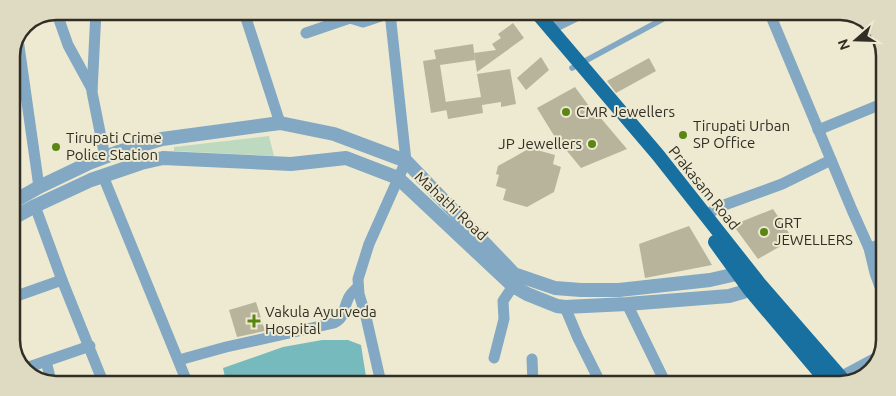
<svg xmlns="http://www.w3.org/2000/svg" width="896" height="396" font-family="Ubuntu,sans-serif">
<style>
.green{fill:#bddac0}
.water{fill:#77babd}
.building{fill:#b8b49c}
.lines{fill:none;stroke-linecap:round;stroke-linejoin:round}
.service{stroke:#82a8c3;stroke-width:5.5}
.minor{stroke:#82a8c3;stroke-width:11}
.tertiary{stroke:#82a8c3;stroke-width:14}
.primary{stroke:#1770a0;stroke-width:14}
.poi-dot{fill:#5b8614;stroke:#eeead1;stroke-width:2}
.labels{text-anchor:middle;stroke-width:4;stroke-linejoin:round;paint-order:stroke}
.poi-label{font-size:15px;fill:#302e25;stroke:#eeead1;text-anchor:start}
.street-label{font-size:15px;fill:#302e25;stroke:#eeead1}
.rim{fill:none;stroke:#302e25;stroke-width:2.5}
</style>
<rect width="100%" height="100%" fill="#eeead1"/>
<!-- green -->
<polygon class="green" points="269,136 274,156 174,151 174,147"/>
<!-- water -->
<polygon class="water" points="322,340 348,340 361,345 367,383 226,382 223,368 283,347"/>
<!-- building -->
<g class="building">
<polygon points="513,23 524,38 477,72 474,53 496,50 492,44 501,38 498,34"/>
<polygon points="473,44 475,60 440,65 447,110 431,113 423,61 436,59 434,50"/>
<polygon points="541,57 549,70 526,90 517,78"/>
<polygon points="649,58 656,71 616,93 607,81"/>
<polygon points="510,69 516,104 501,107 501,102 482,105 483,113 448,119 445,102 481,97 477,74"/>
<polygon points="575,87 597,117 599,116 627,149 581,168 553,134 537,108"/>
<polygon points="530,148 555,155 553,164 561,167 554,192 527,207 503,200 506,189 496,186 499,175 496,174 498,166"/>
<polygon points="773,209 793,239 758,259 733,225"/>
<polygon points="689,226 712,265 645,278 639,244"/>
<polygon points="256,302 265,331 237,337 229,310"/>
</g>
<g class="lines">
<!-- service -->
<polyline class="service" points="572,68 663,19 669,14"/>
<!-- minor -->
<g class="minor">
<polyline points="56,11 68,45 92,89"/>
<polyline points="96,11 92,92 105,157"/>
<polyline points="244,12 280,123"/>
<polyline points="770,14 852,210 869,248 875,273 882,292"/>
<polyline points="550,29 580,14"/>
<polyline points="306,33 350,18 363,22 390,13"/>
<polyline points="18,39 39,187"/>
<polyline points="818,130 884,103"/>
<polyline points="103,176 187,382"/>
<polyline points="35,206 62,280 103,382"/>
<polyline points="706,217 716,208 782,184 831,160"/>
<polyline points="869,248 883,244"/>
<polyline points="11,298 62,280"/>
<polyline points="627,304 666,384"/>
<polyline points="565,307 578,338 601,384"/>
<polyline points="494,358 504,319 503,301 513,286"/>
<polyline points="532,359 533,383"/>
<path d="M179,360L226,347L334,323C345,317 343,310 348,299C350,294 354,291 358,287"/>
<polyline points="46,361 51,381"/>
<polyline points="23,369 90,346"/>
<polyline points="840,377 881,355"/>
<polyline points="381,383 366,317 359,294 358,279 369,244 406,161 390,13"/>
</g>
<!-- tertiary -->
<g class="tertiary">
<polyline points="11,203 39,187 89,163 118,152 162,139 280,123 334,134 406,161 514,274 555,288 581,290 619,290 710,280 732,275 746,269"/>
<polyline points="11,219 35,206 91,180 141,163 163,158 291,164 346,158 398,178 513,286 527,294 557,306 565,307 627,304 729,296 743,292 758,283"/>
</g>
<!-- primary -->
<g class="primary">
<polyline points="537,13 658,155 759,283 846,383"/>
<polyline points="715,242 749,289 830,385"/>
</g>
</g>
<!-- markers -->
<g class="poi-dot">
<circle cx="566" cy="112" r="5"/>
<circle cx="683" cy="135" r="5"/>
<circle cx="592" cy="144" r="5"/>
<circle cx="56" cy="147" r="5"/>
<circle cx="764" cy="232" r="5"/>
<path d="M251.5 313.5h5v5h5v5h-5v5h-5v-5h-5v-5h5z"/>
</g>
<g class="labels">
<!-- poi labels -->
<g class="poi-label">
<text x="576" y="117">CMR Jewellers</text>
<text x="693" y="131">Tirupati Urban<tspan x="693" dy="17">SP Office</tspan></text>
<text x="66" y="143">Tirupati Crime<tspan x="66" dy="17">Police Station</tspan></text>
<text x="582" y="149" text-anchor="end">JP Jewellers</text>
<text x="774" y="228">GRT<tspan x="774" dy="17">JEWELLERS</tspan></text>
<text x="265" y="317">Vakula Ayurveda<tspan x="265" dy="17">Hospital</tspan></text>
</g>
<!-- street labels -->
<g class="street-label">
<text transform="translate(704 188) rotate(51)" y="5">Prakasam Road</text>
<text transform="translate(451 206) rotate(43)" y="5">Mahathi Road</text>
</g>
</g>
<!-- crop -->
<path d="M0 0H896V396H0ZM56 20H840A36 36 0 0 1 876 56V340A36 36 0 0 1 840 376H56A36 36 0 0 1 20 340V56A36 36 0 0 1 56 20Z" fill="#dfdbc3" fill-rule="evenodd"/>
<path class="rim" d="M56 20H840A36 36 0 0 1 876 56V340A36 36 0 0 1 840 376H56A36 36 0 0 1 20 340V56A36 36 0 0 1 56 20Z"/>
<!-- north arrow -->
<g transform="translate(856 40) rotate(250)" stroke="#eeead1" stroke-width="4" paint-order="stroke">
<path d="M0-4L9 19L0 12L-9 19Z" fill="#302e25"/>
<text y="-8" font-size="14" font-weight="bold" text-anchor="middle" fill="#302e25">N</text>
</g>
</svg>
